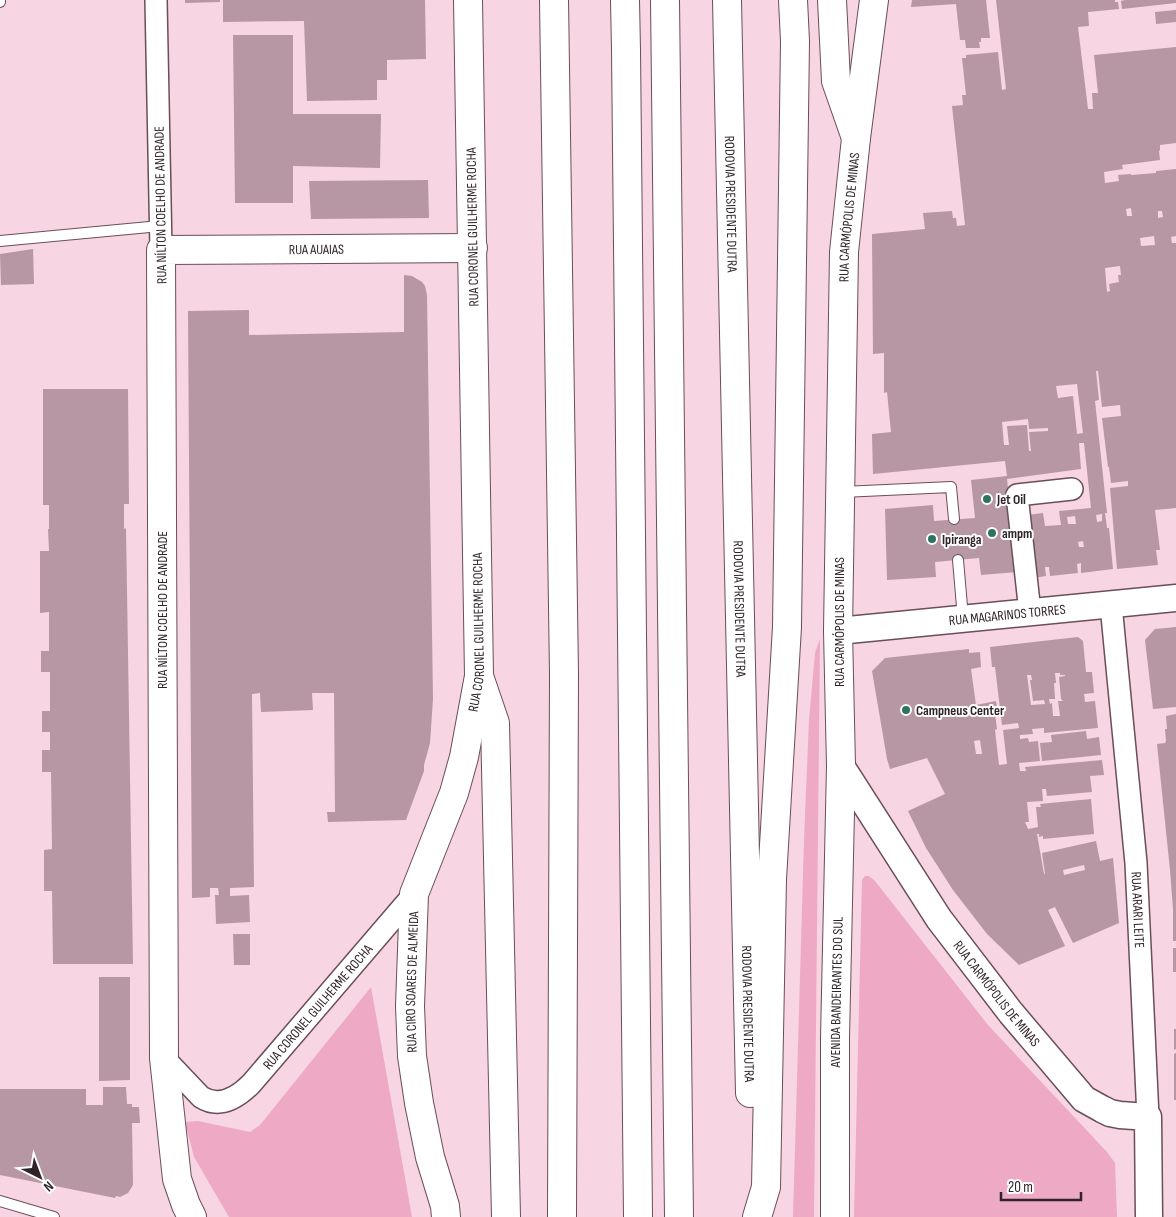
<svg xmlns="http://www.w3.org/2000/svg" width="1176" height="1217" font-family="'Sofia Sans Condensed',sans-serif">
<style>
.green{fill:#eea9c5}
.building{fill:#b797a3;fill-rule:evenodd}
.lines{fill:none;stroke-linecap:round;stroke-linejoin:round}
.service-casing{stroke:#6a4e59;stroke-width:12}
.minor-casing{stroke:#6a4e59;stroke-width:24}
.tertiary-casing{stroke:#6a4e59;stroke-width:29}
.secondary-casing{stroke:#6a4e59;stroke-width:30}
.trunk-casing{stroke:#6a4e59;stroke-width:30}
.motorway-casing{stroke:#6a4e59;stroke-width:30}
.service{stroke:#fff;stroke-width:10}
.minor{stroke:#fff;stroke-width:21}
.tertiary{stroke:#fff;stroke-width:26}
.secondary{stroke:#fff;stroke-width:28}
.trunk{stroke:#fff;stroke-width:28}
.motorway{stroke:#fff;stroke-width:28}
.poi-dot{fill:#307262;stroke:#fff;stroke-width:2}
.labels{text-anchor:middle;stroke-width:4;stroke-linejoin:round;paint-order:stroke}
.street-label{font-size:14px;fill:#302428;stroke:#fff}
.poi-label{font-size:14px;font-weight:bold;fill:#302428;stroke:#fff;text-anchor:start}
</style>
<rect width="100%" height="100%" fill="#f7d5e2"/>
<!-- green -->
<g class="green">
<polygon points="820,639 814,1217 793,1217 804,840 809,720 815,653"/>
<polygon points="865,876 869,876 875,881 988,1025 1107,1152 1115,1163 1117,1217 854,1217 862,880"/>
<polygon points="371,987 412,1217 229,1217 194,1157 185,1122 198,1121 250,1132 260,1125"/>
</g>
<!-- building -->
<g class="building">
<polygon points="185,0 220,0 220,2 185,3"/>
<polygon points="223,0 425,0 426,59 387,60 387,80 377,80 377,100 307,101 304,21 223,22"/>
<polygon points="912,0 986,0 990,38 981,38 981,42 979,42 980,48 966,48 965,40 960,40 956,4 911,7"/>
<path d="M996,0H1115V2H1118L1119,9L1088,12L1089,26L1078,27L1088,109H1093L1092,93H1098L1094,55L1176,47V143L1160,145V150L1159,151L1160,160L1122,165L1123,169L1104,172L1105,183L1119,181L1118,175L1131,174V175L1156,173V171L1176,169V236L1171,237L1172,243H1176V508L1155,510L1160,550H1156L1158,565L1117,569L1110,488L1128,486V481L1111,483L1109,467H1108L1102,418L1121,416L1120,405L1102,407L1098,371H1096L1099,400L1095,401L1107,513H1105L1107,528H1109L1113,569L1081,573V563L1077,564L1078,573L1050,576L1049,567H1045L1046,576L1034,578L1027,515L1043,513L1045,526L1061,525L1059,511L1091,508L1084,443H1079L1081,469L1007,479L1017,572L981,575L979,558L935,562L936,577L887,580L885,509L933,505L934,521L975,518L971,480L1007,476L1005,461L873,474L872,434L891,432L887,392L884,393V353L873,354L872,234L925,229L923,213L952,211L953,218H956L957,226L965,225L952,106L963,105L962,95H966L962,58H966V55L998,52L1002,90L1006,89ZM1131,208L1132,216H1127L1126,209ZM1158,211H1162L1163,217L1158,218ZM1154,236L1155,245L1141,246L1140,238ZM1120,266L1121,275H1118L1119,282L1109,284L1110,291L1107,292L1105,268ZM1077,384L1083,433L1077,434L1073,396L1058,398L1056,386ZM1028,419L1029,429L1048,428V431L1029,432L1031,451H1029L1027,425L1007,426L1009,445H1004L1002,422ZM1102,514V521L1097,522L1096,515ZM1075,516L1076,524H1068L1067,517ZM1083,541L1084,547H1079L1078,542Z"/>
<polygon points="1125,0 1176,0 1176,3 1122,9 1121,1"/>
<polygon points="1176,10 1176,22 1156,24 1155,12"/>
<polygon points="233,35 293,35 293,114 381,114 380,168 293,166 293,203 235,203"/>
<polygon points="428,180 429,218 311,219 309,181"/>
<polygon points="33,249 34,284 1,285 0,254"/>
<polygon points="404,275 412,276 422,282 425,286 427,295 433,699 430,743 424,765 424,771 406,820 328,822 327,812 335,812 334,693 312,693 313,710 261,712 260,693 252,694 254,887 230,888 230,896 249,895 250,922 216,924 215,895 219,895 218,888 210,888 210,897 192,898 188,311 249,310 249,335 404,332"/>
<polygon points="43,389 128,389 129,504 124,504 124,529 126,528 133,964 53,964 52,891 44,891 44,850 52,849 51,772 42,772 42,750 50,750 50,732 42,732 42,711 50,711 50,672 41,672 41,651 49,651 49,612 40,613 40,551 49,551 48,529 49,529 49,505 43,505"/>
<polygon points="1176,627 1176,707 1153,709 1145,640 1153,631 1155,629"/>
<path d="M1078,637L1083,641L1086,672H1092L1094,693L1084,694L1085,702L1095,701L1098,728L1044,733V728L1032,729L1033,734L1020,735V739L1028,738L1029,742L1038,741L1040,761L1019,763L1020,771H1026L1025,767L1102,760L1104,775L1090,776L1092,792L1047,796L1046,789H1042L1043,801L1027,802L1029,822H1025L1028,829L1038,827L1036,807H1041L1040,804L1091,799L1094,834L1043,839V836L1039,837V834H1037L1044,874H1045L1042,853L1096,841L1100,861L1113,858L1119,923L1073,943L1055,907L1048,910L1065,946L1019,965L987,934L953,890L926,848L908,811L945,794L927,758L890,769L887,759L872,671L885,658L969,649V653L980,652L981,667L971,669L976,705L996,701L997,707H994L997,729L995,730L999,765L1007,764L1003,730L1019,728L1018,723L1002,725L995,667H992L990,647ZM1055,673H1060V675H1065V676L1059,677L1061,699L1063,701H1058L1060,716H1053L1052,703L1050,704L1049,699H1055L1054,683H1056ZM1027,675H1031L1032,680H1030L1033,701L1044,700L1045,704L1031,705ZM980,740L982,754H976L974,741ZM1084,865L1085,870L1064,875L1063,870Z"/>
<polygon points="1176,714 1176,941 1173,941 1173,909 1170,870 1157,744 1165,743 1166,741 1165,729 1167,729 1166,716"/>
<polygon points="1086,731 1087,739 1099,737 1101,755 1042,761 1040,743 1052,742 1051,735"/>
<polygon points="233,934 250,934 250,965 234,965"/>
<rect x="1173" y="948" width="3" height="24"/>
<polygon points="99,977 130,977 130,1080 99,1081"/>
<polygon points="1174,1029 1176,1029 1176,1049 1174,1050"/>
<polygon points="1176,1053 1176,1100 1174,1100 1174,1054"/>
<polygon points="103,1087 126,1087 127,1104 132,1104 132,1107 139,1107 140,1123 132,1123 133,1185 128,1193 120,1197 116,1196 115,1198 0,1175 0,1089 86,1089 86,1105 103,1105"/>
</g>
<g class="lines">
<!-- service casing -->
<g class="service-casing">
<g id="service">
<polyline points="0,2 0,0"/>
<polyline points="0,241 160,226"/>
<polyline points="842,492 951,487 954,519"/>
<polyline points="958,560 963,618"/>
<polyline points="0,1201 54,1217"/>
</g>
</g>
<!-- minor casing -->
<g class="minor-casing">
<g id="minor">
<polyline points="156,0 161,250"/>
<path id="s1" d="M1111,605L1136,863L1148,1117"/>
<polyline points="1030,612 1017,495 1072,489"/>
<path id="s2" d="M164,1058L201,1097C220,1109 238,1097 251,1084L414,894"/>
</g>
</g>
<!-- tertiary casing -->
<g class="tertiary-casing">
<g id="tertiary">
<path id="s3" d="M838,631L1176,598"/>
<path id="s4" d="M841,766L939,919L1011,1013L1084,1099L1102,1109L1110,1113L1120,1115L1148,1117L1149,1217"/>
</g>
</g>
<!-- secondary casing -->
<g class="secondary-casing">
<g id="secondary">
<path id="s5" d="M192,1217L186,1205L177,1179L164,1058L161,250L473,248"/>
<path id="s6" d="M446,1217L445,1206L430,1157L419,1103L412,1056L410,1006L414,894L454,793L464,757L479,676L468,0"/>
<path id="s7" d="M835,1217V1038L841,766L838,631L844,252L856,138L874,0"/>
</g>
</g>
<!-- trunk casing -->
<g class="trunk-casing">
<polyline id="trunk" points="832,0 836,81 856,138"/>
</g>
<!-- motorway casing -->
<g class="motorway-casing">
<g id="motorway">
<polyline points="554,0 564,674 562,1217"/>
<polyline points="625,0 626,50 638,1217"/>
<polyline points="665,0 679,1217"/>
<path id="s8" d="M727,0L750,1093"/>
<polyline points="479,676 495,723 506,1217"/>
<polyline points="757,1217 766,1187 772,879 787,627 795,41 793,0"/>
</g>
</g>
<!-- service -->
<use href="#service" class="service"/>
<!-- minor -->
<use href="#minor" class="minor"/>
<!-- tertiary -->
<use href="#tertiary" class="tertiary"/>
<!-- secondary -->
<use href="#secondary" class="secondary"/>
<!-- trunk -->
<use href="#trunk" class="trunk"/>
<!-- motorway -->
<use href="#motorway" class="motorway"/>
</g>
<!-- markers -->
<g class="poi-dot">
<circle cx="987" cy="499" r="5"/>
<circle cx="992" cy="533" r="5"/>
<circle cx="932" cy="539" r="5"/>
<circle cx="906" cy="710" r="5"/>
</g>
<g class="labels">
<!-- street labels -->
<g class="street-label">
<text dy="5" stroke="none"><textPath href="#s8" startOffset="204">RODOVIA PRESIDENTE DUTRA</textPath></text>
<text transform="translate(160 205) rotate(-91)" y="5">RUA NÍLTON COELHO DE ANDRADE</text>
<text dy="5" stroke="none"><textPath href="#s7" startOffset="1000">RUA CARMÓPOLIS DE MINAS</textPath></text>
<text transform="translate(472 227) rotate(-91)" y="5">RUA CORONEL GUILHERME ROCHA</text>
<text dy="5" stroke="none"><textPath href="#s5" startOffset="1126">RUA AUAIAS</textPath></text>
<text dy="5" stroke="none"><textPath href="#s8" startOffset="609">RODOVIA PRESIDENTE DUTRA</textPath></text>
<text transform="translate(162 610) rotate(-90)" y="5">RUA NÍLTON COELHO DE ANDRADE</text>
<text dy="5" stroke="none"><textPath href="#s3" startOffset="170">RUA MAGARINOS TORRES</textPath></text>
<text transform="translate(839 622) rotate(-90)" y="5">RUA CARMÓPOLIS DE MINAS</text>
<text dy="5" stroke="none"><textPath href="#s6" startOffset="599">RUA CORONEL GUILHERME ROCHA</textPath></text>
<text dy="5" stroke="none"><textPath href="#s1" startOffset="306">RUA ARARI LEITE</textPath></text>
<text dy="5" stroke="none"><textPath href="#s6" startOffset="239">RUA CIRO SOARES DE ALMEIDA</textPath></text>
<text dy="5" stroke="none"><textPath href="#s7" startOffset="225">AVENIDA BANDEIRANTES DO SUL</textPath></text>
<text dy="5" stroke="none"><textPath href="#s4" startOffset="276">RUA CARMÓPOLIS DE MINAS</textPath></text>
<text dy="5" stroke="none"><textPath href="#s2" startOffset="212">RUA CORONEL GUILHERME ROCHA</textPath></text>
<text dy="5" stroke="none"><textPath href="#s8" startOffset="1014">RODOVIA PRESIDENTE DUTRA</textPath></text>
</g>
<!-- poi labels -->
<g class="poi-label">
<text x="997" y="504">Jet Oil</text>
<text x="1002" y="538">ampm</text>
<text x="942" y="544">Ipiranga</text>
<text x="916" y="715">Campneus Center</text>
</g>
</g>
<!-- north arrow -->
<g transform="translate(40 1177) rotate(138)" stroke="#ffffff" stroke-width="4" paint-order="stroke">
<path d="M0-4L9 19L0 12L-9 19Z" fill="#302428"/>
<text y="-8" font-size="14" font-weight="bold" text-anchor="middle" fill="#302428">N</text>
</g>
<!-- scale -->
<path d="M1001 1192v8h80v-8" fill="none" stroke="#302428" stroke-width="2.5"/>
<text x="1008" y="1192" font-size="15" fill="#302428" stroke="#ffffff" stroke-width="4" paint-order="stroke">20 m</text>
</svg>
